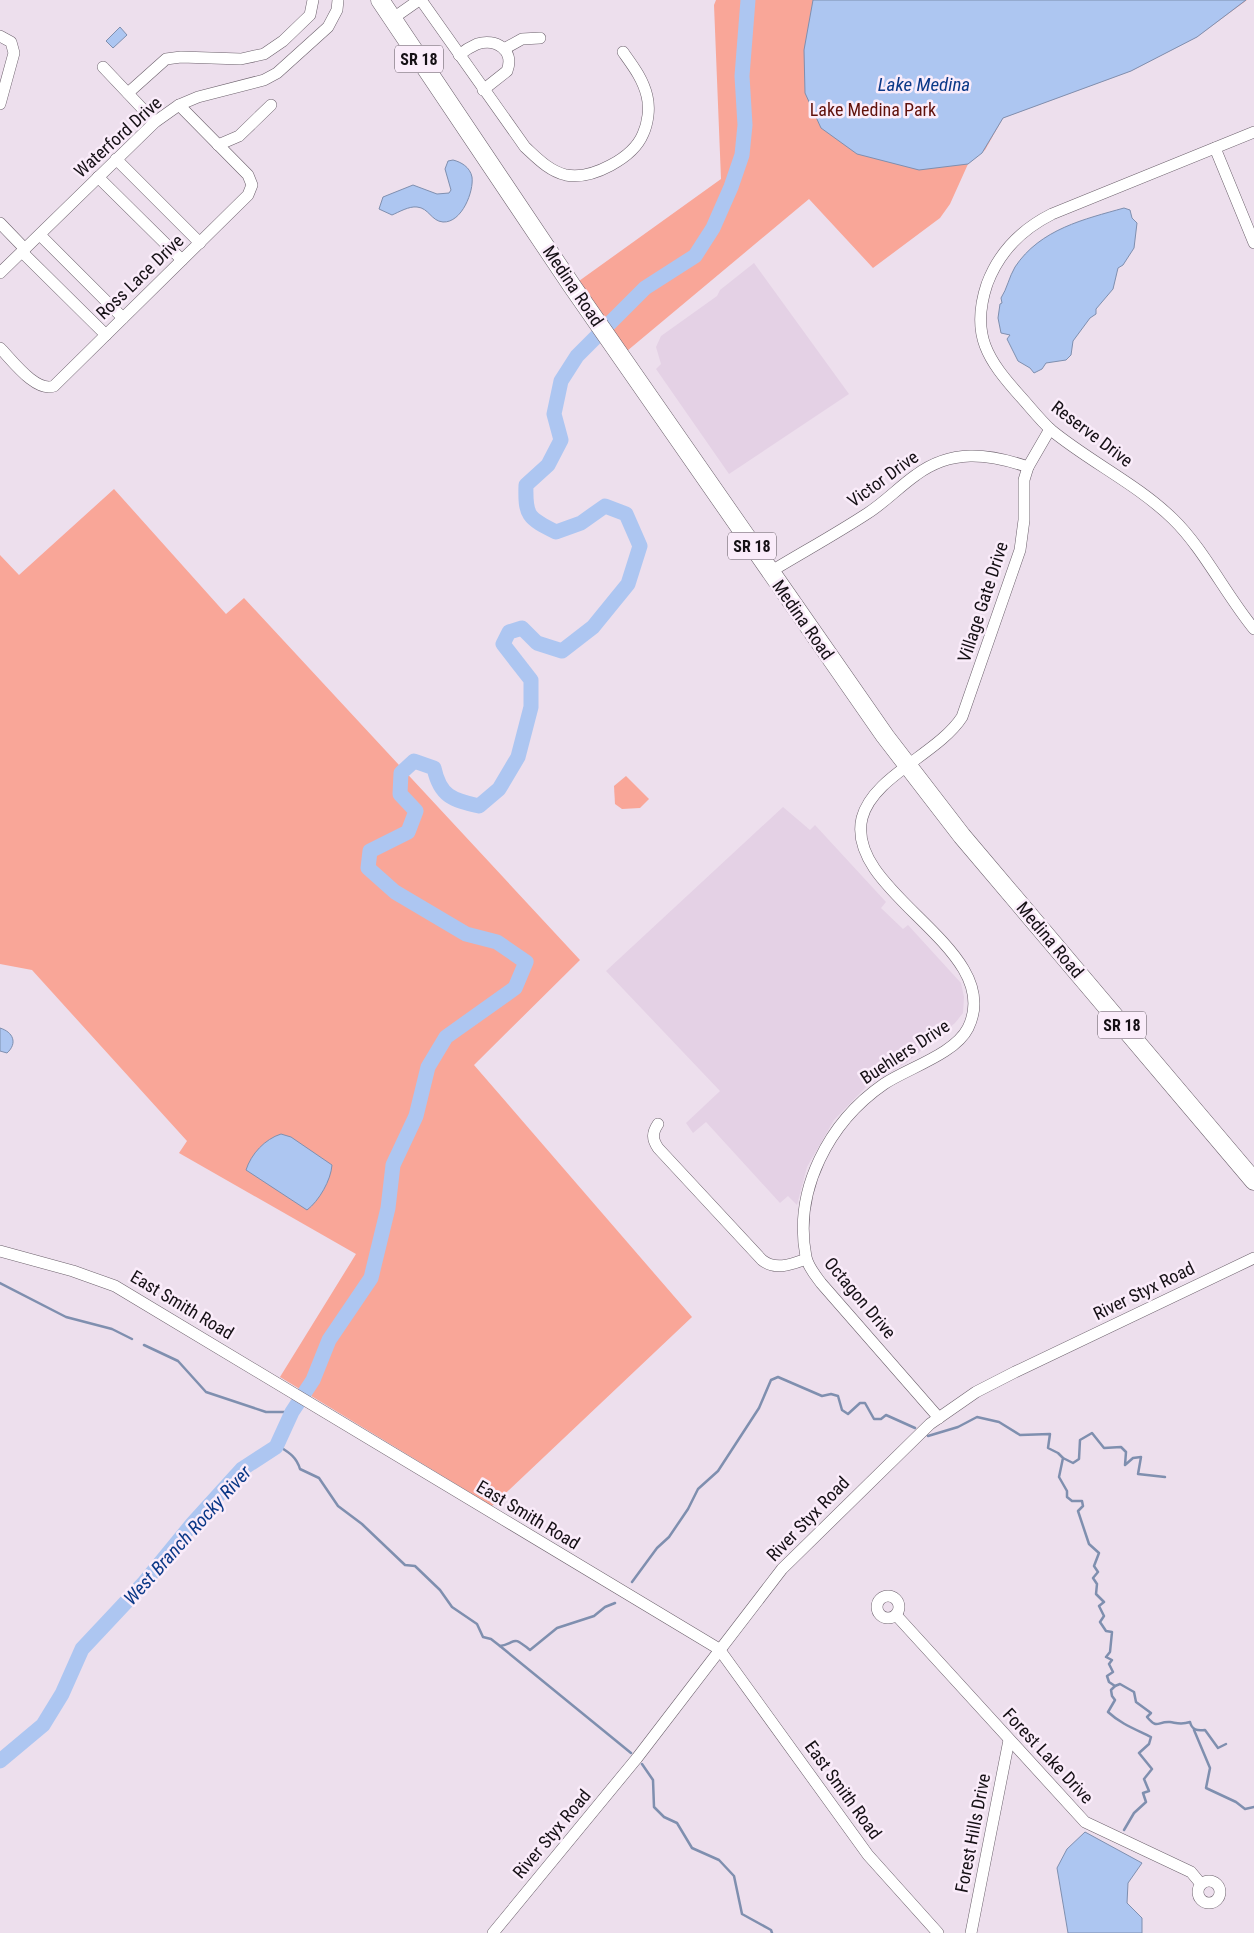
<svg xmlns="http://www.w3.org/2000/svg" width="1254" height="1933" font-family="'Roboto Condensed',sans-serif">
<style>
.built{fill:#e4d1e5}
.green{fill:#f9a698}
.water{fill:#adc6f1;stroke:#7f8faf}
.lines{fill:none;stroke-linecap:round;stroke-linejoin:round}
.stream{stroke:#7f8faf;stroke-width:2.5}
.river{stroke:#adc6f1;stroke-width:15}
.minor-casing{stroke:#6c616c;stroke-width:12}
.highway-casing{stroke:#6c616c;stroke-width:19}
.minor{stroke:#fff;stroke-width:11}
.highway{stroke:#fff;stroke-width:18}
.labels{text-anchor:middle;stroke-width:5;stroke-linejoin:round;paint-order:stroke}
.shield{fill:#faecfa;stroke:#5a525a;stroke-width:1}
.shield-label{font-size:16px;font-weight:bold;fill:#151015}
.park-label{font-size:18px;fill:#60110b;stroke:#faecfa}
.street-label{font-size:18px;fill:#151015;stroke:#faecfa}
.water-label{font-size:19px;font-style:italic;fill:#0b3887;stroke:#faecfa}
</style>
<rect width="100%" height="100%" fill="#eddfed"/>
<!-- built -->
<g class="built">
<polygon points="754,263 849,394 729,474 656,369 661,364 656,347 661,336 717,296 720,290"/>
<polygon points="783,807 810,830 815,825 886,902 881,908 903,929 908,925 961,983 964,997 963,1013 955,1023 906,1063 866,1087 834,1120 807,1167 797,1205 788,1196 780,1203 706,1122 693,1133 686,1123 720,1091 606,971"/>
</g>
<!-- green -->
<g class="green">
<polygon points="716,0 1247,0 1197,37 1131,71 1003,118 985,150 968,164 950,204 940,218 873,268 809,199 621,356 572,286 721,179 714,5"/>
<polygon points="114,489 226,614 244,598 580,960 474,1065 692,1317 492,1506 280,1377 356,1254 179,1153 187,1141 32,970 0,964 0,555 19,575"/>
<polygon points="626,776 649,799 640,808 622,809 615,804 614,786"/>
</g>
<!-- water -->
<g class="water">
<polygon points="813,0 1246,0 1197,37 1131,71 1003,118 982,153 968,164 919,170 857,154 821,128 805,93 804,50"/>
<polygon points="120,27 127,35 113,48 106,41"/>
<path d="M453,160C461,162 470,167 472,177C474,191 462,223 443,222C431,221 429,208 417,207C409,206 399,212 392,215L379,209L383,197L413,185L437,194L449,193L451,190L445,169L448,161Z"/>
<path d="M1124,208L1130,210L1132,218L1137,223L1134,248L1123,265L1118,268L1113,289L1096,309V314L1090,318L1073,341L1071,355L1066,360L1046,363L1042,369L1034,373L1030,368L1018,361L1007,339L1010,335L1001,333L998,318L1000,304L1002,303L1001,298C1007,289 1009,277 1015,267C1040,229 1085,219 1124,208Z"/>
<path d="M0,1028C13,1032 18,1043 7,1053L0,1051Z"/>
<path d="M281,1134L291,1137L332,1165C331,1180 319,1201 307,1210L246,1170C251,1154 265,1139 281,1134Z"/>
<polygon points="1085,1832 1142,1863 1128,1883 1127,1903 1142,1918 1142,1933 1068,1933 1057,1868 1067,1849"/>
</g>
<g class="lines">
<!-- stream -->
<g class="stream">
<polyline points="0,1283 66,1317 112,1329 132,1339"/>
<polyline points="144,1345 178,1361 206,1392 266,1412 292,1412"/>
<path d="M928,1436L958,1427L977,1417L999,1422L1020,1435L1050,1434L1048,1448L1058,1453L1063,1458L1059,1477L1067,1491V1497L1072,1501H1082L1083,1506L1078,1511L1089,1544L1099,1553L1094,1566L1098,1572L1093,1578L1097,1584L1096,1594L1104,1602L1099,1606L1104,1616L1100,1622L1106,1631L1112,1632L1110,1652L1106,1657L1112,1660L1109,1664L1113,1672L1107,1676L1109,1682L1115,1686L1111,1690L1112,1696L1115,1700L1108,1712C1121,1724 1135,1729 1151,1737L1149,1744L1139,1753L1152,1769L1144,1779L1149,1791L1143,1793L1146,1802L1134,1813L1124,1830"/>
<path d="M277,1445C288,1452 296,1456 300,1469L319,1478L338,1506L362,1524L405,1565L415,1566L440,1590L452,1607L477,1624L483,1637L491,1639L500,1646C518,1643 510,1634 530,1650L557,1628L594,1616L605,1607L615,1603"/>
<polyline points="1063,1458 1073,1463 1079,1459 1080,1440 1092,1433 1104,1448 1121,1447 1126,1452 1125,1465 1133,1458 1141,1457 1138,1474 1165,1477"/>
<polyline points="632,1582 657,1548 669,1537 688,1509 698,1489 718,1471 759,1408 771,1380 778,1377 822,1396 831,1394 838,1396 842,1410 848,1414 860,1403 865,1403 874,1419 881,1419 886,1415 915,1428"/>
<polyline points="500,1646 631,1753"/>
<path d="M1115,1686L1120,1684L1134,1692L1136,1702L1151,1713L1147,1717C1158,1730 1157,1721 1170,1722C1177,1723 1181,1725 1190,1722C1192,1730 1197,1731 1205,1730L1218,1748L1226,1744"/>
<polyline points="1194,1730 1210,1768 1206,1788 1236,1802 1245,1809 1254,1807"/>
<polyline points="642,1764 653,1780 654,1807 664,1817 677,1823 692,1848 719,1860 734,1876 742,1914 771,1930 772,1933"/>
</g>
<!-- river -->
<path class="river" d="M0,1761L43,1725L62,1694L82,1649L143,1584L193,1523L242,1469L276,1447L292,1412L313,1380L329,1340L371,1278L388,1208L393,1165L416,1116L428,1067L446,1037L515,988L526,962L497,942L466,934L395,892L368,868L370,851L408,832L416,811L400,794L401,773L414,761L434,768C440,796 452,800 479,806L499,789L518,757L531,707V680L503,644L509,632L522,628L537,643L562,651L593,627L628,584L640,546L626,514L605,506L581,523L556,532C528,518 525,516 526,485L548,465L561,440L554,414L561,381L577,356L645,288L695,256L713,228L731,187L742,155L745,125L742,76L748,0"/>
<!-- minor casing -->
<g class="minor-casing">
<g id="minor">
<path d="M421,0L525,147C537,158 549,171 566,175C592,180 633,158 643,134C648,123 650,108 647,96C643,79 633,66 623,52"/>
<polyline points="392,19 419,0"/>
<polyline points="0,36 11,42 14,53 0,104"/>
<polyline points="504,49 522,39 540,38"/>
<path d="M459,55C464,51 470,47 477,44C496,38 515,50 507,71L483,90"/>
<polyline points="103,67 155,122"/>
<polyline points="128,93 166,59 181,57 241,59 264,54 283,41 310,15 313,0"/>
<path d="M1254,132L1052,214C1022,229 999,252 987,284C970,335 988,360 1020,396C1030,407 1040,420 1051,430C1090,462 1137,484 1173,519C1203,548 1226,595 1254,629"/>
<polyline points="218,145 239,136 271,105"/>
<polyline points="1215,148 1254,243"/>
<polyline points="116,159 200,243"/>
<polyline points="98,177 182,260"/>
<polyline points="0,223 25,249"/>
<polyline points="40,235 123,318"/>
<polyline points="22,252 106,335"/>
<polyline points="0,273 155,122 179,105 198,97 264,80 277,73 328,27 337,10 338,0"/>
<path d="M0,348C12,360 36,393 54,386L248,195L252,185L248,175L179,105"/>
<path d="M770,572C803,552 836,534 868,513C885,502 899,487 916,475C951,449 988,453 1028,467"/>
<path d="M658,1124C652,1133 652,1139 658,1148L762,1260C776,1271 792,1264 806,1259"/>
<polyline points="0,1251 73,1271 115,1286 719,1649 868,1855 938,1933"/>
<path d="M939,1418L821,1283C816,1276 808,1267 806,1257C793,1190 829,1122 884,1084C908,1068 955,1054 968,1028C1007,949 844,893 862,818C873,776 938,754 962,717L1020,550L1024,520V480L1028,467L1050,429"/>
<circle cx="888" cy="1607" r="11"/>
<polyline points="896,1615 1085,1822 1191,1872 1201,1884"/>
<circle cx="1209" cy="1892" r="11"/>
<polyline points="493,1933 637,1758 782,1569 930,1424 976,1392 1015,1372 1254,1258"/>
<polyline points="971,1933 1009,1740"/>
</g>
</g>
<!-- highway casing -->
<g class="highway-casing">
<polyline id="highway" points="380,0 572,286 885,736 962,836 1254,1181"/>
</g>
<!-- minor -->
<use href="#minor" class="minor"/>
<!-- highway -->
<use href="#highway" class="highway"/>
</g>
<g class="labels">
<!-- shield labels -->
<g class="shield">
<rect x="395" y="45.5" width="48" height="27" rx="4"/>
<rect x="728" y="532.5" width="48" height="27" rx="4"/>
<rect x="1098" y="1011.5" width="48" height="27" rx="4"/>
</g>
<g class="shield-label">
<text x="419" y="65">SR 18</text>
<text x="752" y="552">SR 18</text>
<text x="1122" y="1031">SR 18</text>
</g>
<!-- park labels -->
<g class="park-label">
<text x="873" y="116">Lake Medina Park</text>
</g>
<!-- street labels -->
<g class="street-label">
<text transform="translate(118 137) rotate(-42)" y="6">Waterford Drive</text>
<text transform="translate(140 277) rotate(-44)" y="6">Ross Lace Drive</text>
<text transform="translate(573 286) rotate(56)" y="6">Medina Road</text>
<text transform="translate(1092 434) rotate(37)" y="6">Reserve Drive</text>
<text transform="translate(883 479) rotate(-36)" y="6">Victor Drive</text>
<text transform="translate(983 602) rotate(-72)" y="6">Village Gate Drive</text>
<text transform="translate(803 620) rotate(55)" y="6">Medina Road</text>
<text transform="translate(1050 940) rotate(50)" y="6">Medina Road</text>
<text transform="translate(905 1052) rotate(-33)" y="6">Buehlers Drive</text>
<text transform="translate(1144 1291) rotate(-26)" y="6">River Styx Road</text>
<text transform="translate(860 1298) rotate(50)" y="6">Octagon Drive</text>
<text transform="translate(182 1305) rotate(31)" y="6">East Smith Road</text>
<text transform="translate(528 1515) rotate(31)" y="6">East Smith Road</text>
<text transform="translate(808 1519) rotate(-46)" y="6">River Styx Road</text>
<text transform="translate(1048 1756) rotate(47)" y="6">Forest Lake Drive</text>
<text transform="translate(843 1790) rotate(54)" y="6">East Smith Road</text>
<text transform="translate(973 1833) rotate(-79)" y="6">Forest Hills Drive</text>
<text transform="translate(552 1834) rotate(-50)" y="6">River Styx Road</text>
</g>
<!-- water labels -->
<g class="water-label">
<text x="924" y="91">Lake Medina</text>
<text transform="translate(187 1535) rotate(-48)" y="7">West Branch Rocky River</text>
</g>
</g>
</svg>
